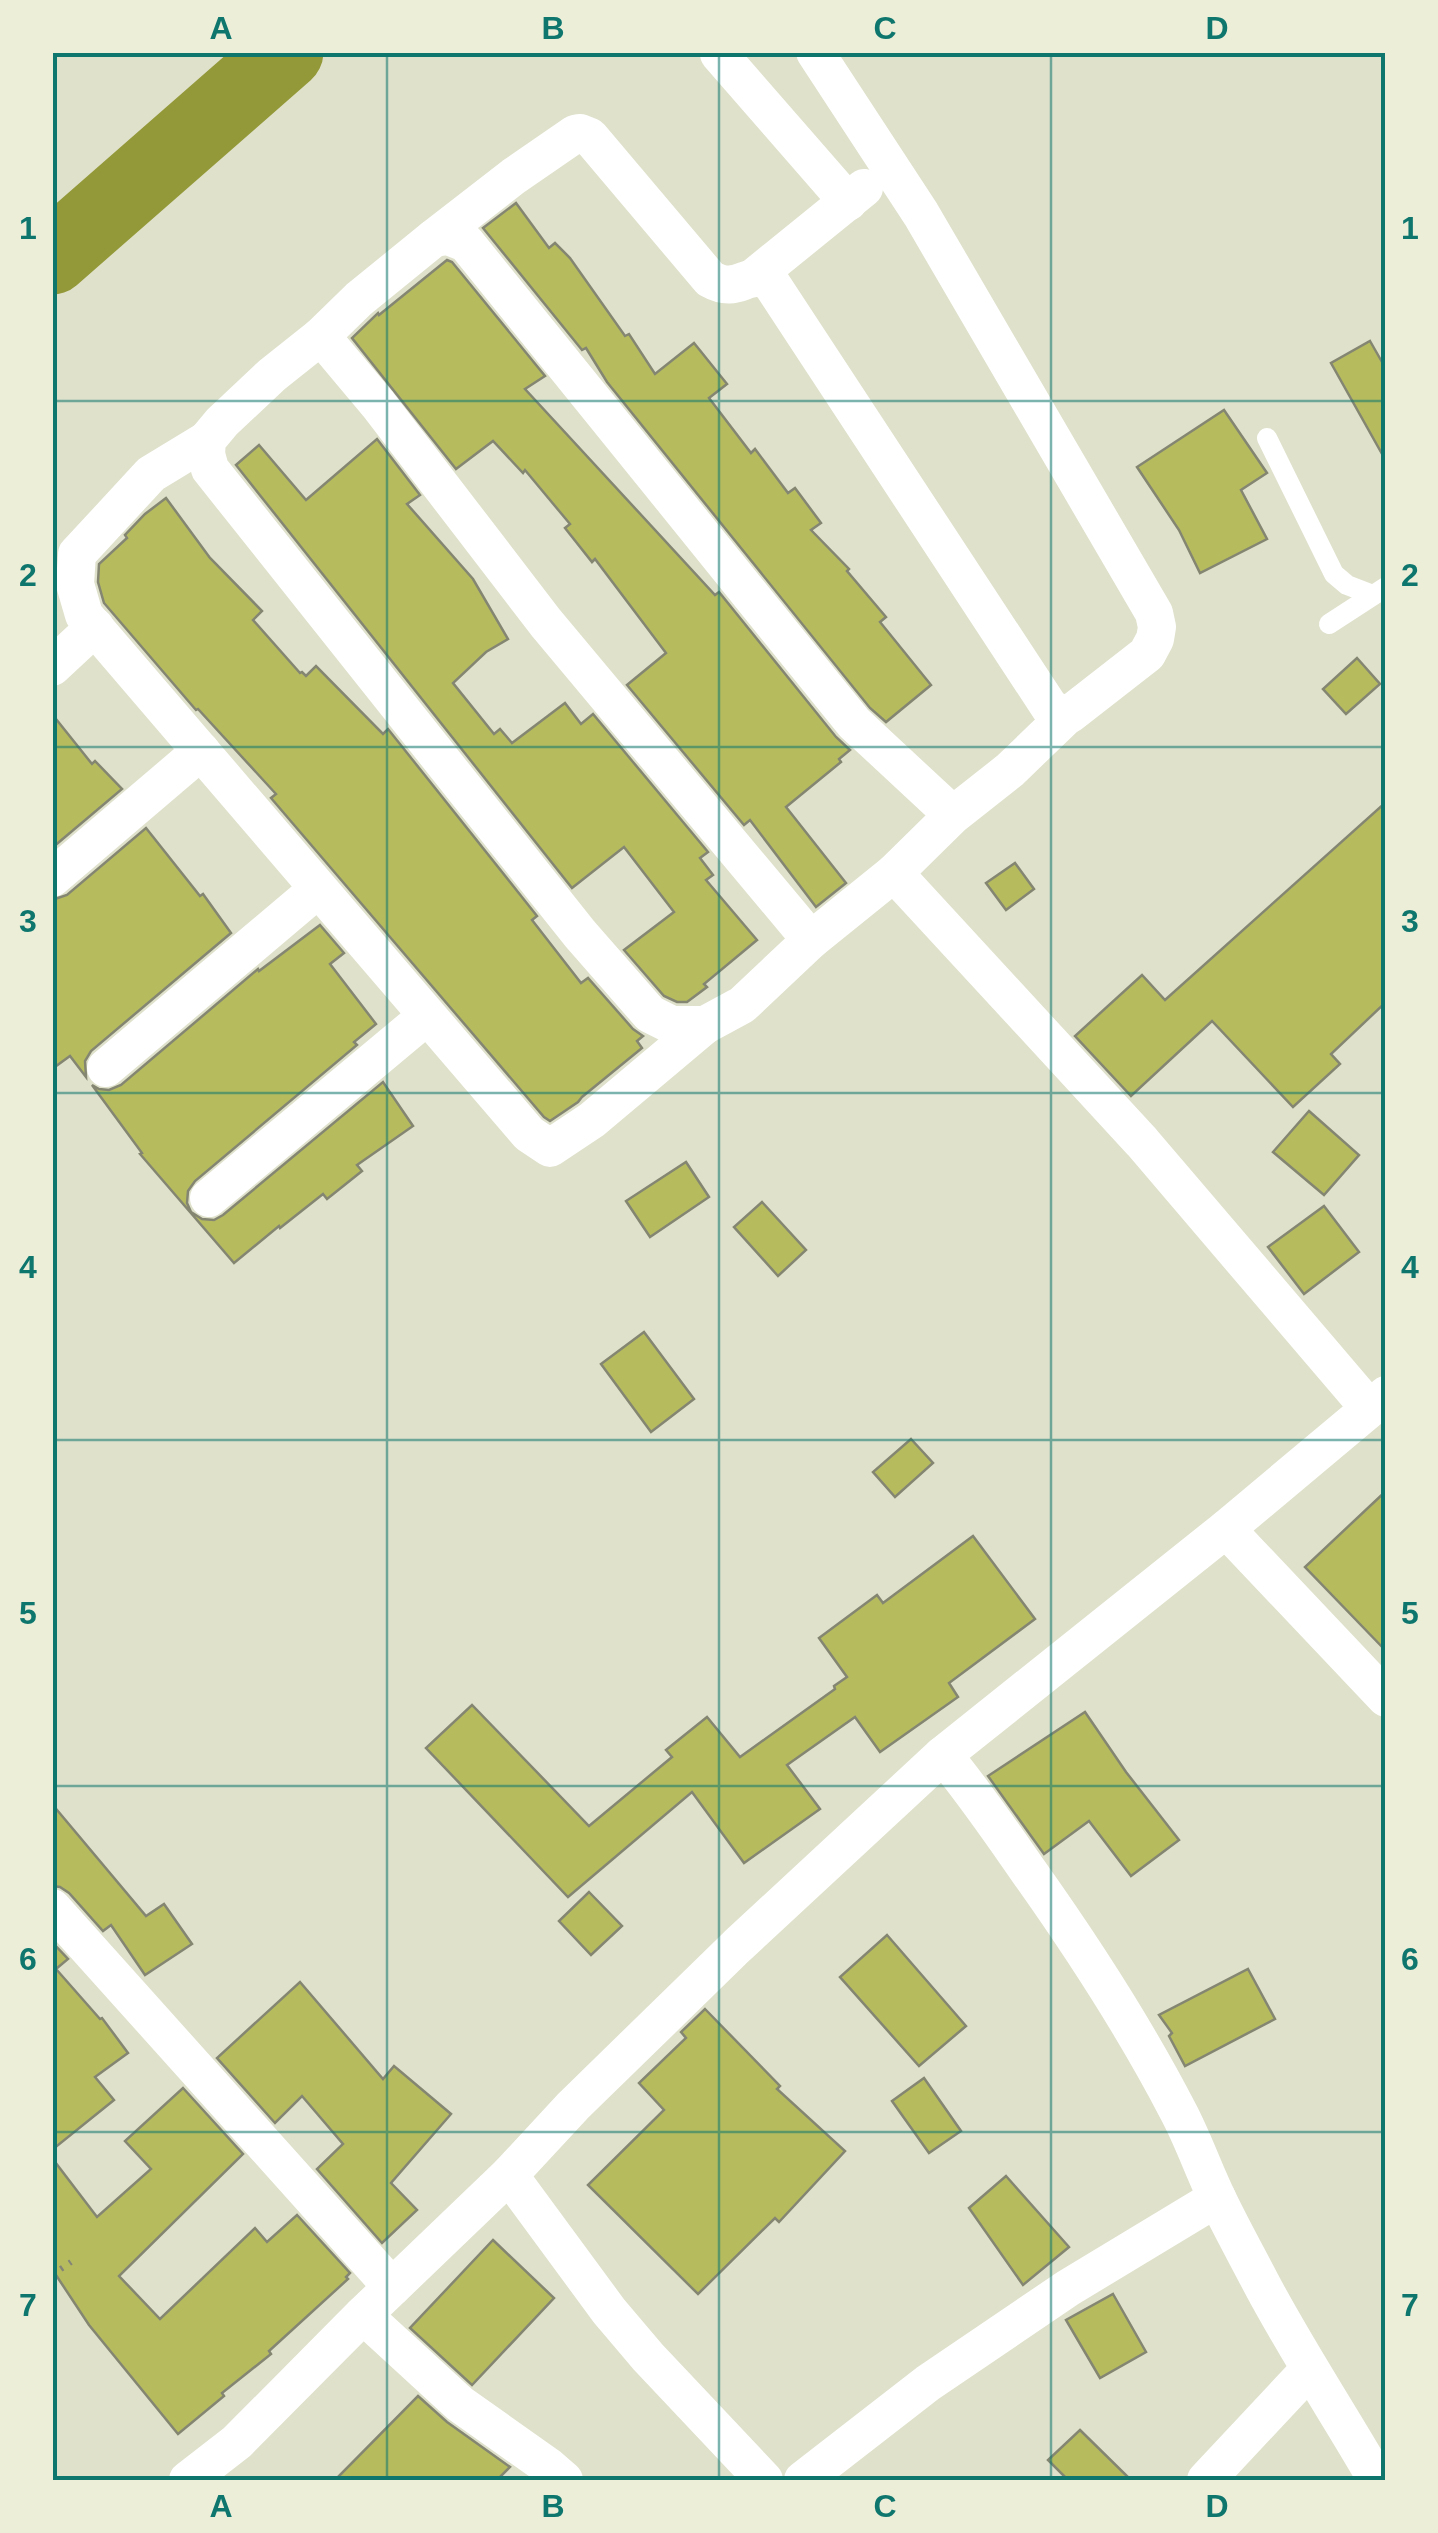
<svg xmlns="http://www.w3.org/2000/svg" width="1438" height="2533" font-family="Helvetica,sans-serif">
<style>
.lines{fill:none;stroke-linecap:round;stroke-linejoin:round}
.river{stroke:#939839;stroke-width:75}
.building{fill:#b6bc5e;stroke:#848672;stroke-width:2.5}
.path{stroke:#848576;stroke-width:6;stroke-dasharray:2.5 8;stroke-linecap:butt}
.service{stroke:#fff;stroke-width:20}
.minor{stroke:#fff;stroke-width:38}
.grid{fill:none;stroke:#0f766e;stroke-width:2.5;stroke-opacity:0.55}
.neatline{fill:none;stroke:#0f766e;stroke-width:4}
.grid-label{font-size:32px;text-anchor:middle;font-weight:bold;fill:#0f766e}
</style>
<rect width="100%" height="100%" fill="#dfe1cb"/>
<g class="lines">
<!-- river -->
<polyline class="river" points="52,257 286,52"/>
</g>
<!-- building -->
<g class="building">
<polygon points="516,203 549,248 555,243 570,258 625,336 629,334 655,374 694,343 727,384 709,398 751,453 755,449 788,493 795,488 821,523 811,530 849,569 847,571 886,617 880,622 931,685 886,722 870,708 607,382 586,348 582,350 483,228"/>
<polygon points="447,260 452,262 545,376 525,389 715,595 719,592 836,737 850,750 839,759 841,762 786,807 846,883 816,907 750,820 744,825 627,685 666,653 595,559 592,562 565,528 570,524 525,470 523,473 493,441 456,469 352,338 378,313 379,315"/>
<polygon points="1370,341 1386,369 1386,461 1331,363"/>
<polygon points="1224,410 1267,473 1241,490 1267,539 1200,573 1179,530 1137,467"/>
<polygon points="377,439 420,495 407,504 473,579 508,639 486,652 453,683 494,734 500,729 512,743 565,703 581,724 593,714 708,852 700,858 713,875 706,880 757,940 704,984 707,987 687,1002 677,1002 664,996 624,950 674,912 624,847 572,888 236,465 259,445 306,500"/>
<polygon points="166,498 210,558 262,611 253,620 300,673 302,672 306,676 316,666 383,734 388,729 537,916 532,920 581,983 588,978 633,1029 643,1036 637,1041 642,1048 582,1097 578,1102 550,1121 544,1117 271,798 276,794 198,709 196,710 104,603 98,582 99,564 127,538 125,535 145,514"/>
<polygon points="1357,658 1380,684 1346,714 1323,689"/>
<polygon points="52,714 92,764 95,761 122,789 52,848"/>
<polygon points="1386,802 1386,1002 1331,1054 1340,1064 1293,1107 1212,1021 1131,1096 1075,1036 1142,975 1165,1000"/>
<polygon points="146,828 200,896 203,894 231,933 91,1051 85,1061 86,1077 70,1056 52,1069 52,900 67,895"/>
<polygon points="1015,863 1034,889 1006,910 986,883"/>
<polygon points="320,925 344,953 330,964 376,1024 354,1042 357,1045 195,1181 188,1191 187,1203 191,1212 202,1219 214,1220 223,1215 383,1082 413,1126 357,1165 362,1171 327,1199 323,1194 280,1228 279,1226 234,1263 140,1154 142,1153 92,1085 99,1089 109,1090 121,1085 258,969 259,971"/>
<polygon points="1309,1111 1359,1155 1324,1195 1273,1152"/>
<polygon points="686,1162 709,1197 650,1237 626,1201"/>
<polygon points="762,1202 806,1250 778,1276 734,1227"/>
<polygon points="1324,1206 1359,1252 1304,1294 1268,1247"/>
<polygon points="644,1332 694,1399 651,1432 601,1364"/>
<polygon points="911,1439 933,1463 895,1497 873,1472"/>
<polygon points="1386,1491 1386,1651 1305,1567"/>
<polygon points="973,1536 1035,1619 949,1683 958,1697 880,1752 855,1717 787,1765 820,1809 744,1863 692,1792 568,1897 426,1748 472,1705 589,1826 672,1757 666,1750 707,1717 740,1757 835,1689 834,1686 847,1677 819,1638 877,1595 883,1603"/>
<polygon points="1085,1712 1126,1772 1179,1840 1131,1876 1089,1821 1044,1854 988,1776"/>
<polygon points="52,1804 146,1916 164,1904 192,1944 145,1975 111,1925 103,1931 69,1893 60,1887 52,1886"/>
<polygon points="589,1892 622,1926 591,1955 559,1921"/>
<polygon points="887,1935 966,2026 919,2066 840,1977"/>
<polygon points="52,1942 68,1959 56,1969 100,2019 102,2018 128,2053 95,2077 114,2100 52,2150"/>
<polygon points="1248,1969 1275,2019 1185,2066 1169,2036 1172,2033 1159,2015"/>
<polygon points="300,1982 383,2079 394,2066 451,2114 391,2183 417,2210 382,2243 317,2169 343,2144 302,2096 275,2123 217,2058"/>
<polygon points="705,2009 780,2086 777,2089 845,2151 779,2222 775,2218 698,2294 588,2185 664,2110 639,2083 686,2038 681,2032"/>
<polygon points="924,2078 961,2131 929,2153 892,2101"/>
<polygon points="183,2088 243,2154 119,2276 160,2319 255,2228 267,2242 297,2215 350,2273 346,2277 348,2279 269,2351 271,2354 222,2393 224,2396 178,2434 89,2325 52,2269 52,2158 97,2217 151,2169 125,2141"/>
<polygon points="1006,2176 1069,2247 1023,2285 969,2208"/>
<polygon points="493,2240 554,2298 472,2385 410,2328"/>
<polygon points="1113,2294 1146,2352 1100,2378 1066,2320"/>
<polygon points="418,2396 447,2422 510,2467 497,2480 335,2480"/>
<polygon points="1080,2430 1131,2480 1068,2480 1048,2460"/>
</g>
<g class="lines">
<!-- path -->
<polyline class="path" points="52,2275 71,2262"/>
<!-- service -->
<g class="service">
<polyline points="1267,438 1334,574 1347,585 1373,595"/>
<polyline points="1329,624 1386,587"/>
</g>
<!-- minor -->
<g class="minor">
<polyline points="719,54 848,202"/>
<path d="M434,238L514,176L575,134L580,133L590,137L710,279C740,296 747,267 771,283L1050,708L1066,716L1070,714L1147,654L1155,639L1157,627L1154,613L921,214L815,52"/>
<polyline points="753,278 864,188"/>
<polyline points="321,336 378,404 546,623 811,940"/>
<polyline points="207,440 151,474 77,554 75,584 84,615 529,1134 550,1148 592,1120 705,1025"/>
<polyline points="52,667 95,627"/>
<polyline points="953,815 854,723 466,243 448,236 434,238 359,299 321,336 272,375 222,422 207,440 206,454 210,469 580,934 650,1014 672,1025 705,1025 742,1005 811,940 894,873 953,815 1010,770 1066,716"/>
<polyline points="894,873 1142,1142 1369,1408"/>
<polyline points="52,878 201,751"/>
<polyline points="106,1068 318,889"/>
<polyline points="209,1198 427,1016"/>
<polyline points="1226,1529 1386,1698"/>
<path d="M943,1755C974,1792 1001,1832 1029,1872C1083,1948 1135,2028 1178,2111C1194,2141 1204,2172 1219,2202C1232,2229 1247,2256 1261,2283C1297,2351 1339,2414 1377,2480"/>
<polyline points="52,1908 392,2287"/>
<polyline points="509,2175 609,2311 648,2357 764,2480"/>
<polyline points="363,2315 460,2404 549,2467 564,2480"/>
<polyline points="188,2480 237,2442 363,2315 509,2175 573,2106 737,1946 943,1755 1226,1529 1386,1395"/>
<polyline points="803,2480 928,2383 1068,2288 1217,2198"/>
<polyline points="1206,2480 1309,2370"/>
</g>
</g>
<!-- grid -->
<path class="grid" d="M387,52V2480M719,52V2480M1051,52V2480M52,401H1386M52,747H1386M52,1093H1386M52,1440H1386M52,1786H1386M52,2132H1386"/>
<!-- border -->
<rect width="1438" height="2533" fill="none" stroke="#eceed8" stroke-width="110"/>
<rect x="55" y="55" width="1328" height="2423" class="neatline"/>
<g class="grid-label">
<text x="221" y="39">A</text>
<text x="553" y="39">B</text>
<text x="885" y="39">C</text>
<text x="1217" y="39">D</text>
<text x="28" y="239">1</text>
<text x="1410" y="239">1</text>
<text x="28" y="586">2</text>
<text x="1410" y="586">2</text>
<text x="28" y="932">3</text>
<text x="1410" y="932">3</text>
<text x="28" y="1278">4</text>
<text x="1410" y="1278">4</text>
<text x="28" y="1624">5</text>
<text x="1410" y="1624">5</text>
<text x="28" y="1970">6</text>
<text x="1410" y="1970">6</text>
<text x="28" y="2316">7</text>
<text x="1410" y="2316">7</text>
<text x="221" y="2517">A</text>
<text x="553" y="2517">B</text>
<text x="885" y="2517">C</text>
<text x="1217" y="2517">D</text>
</g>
</svg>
